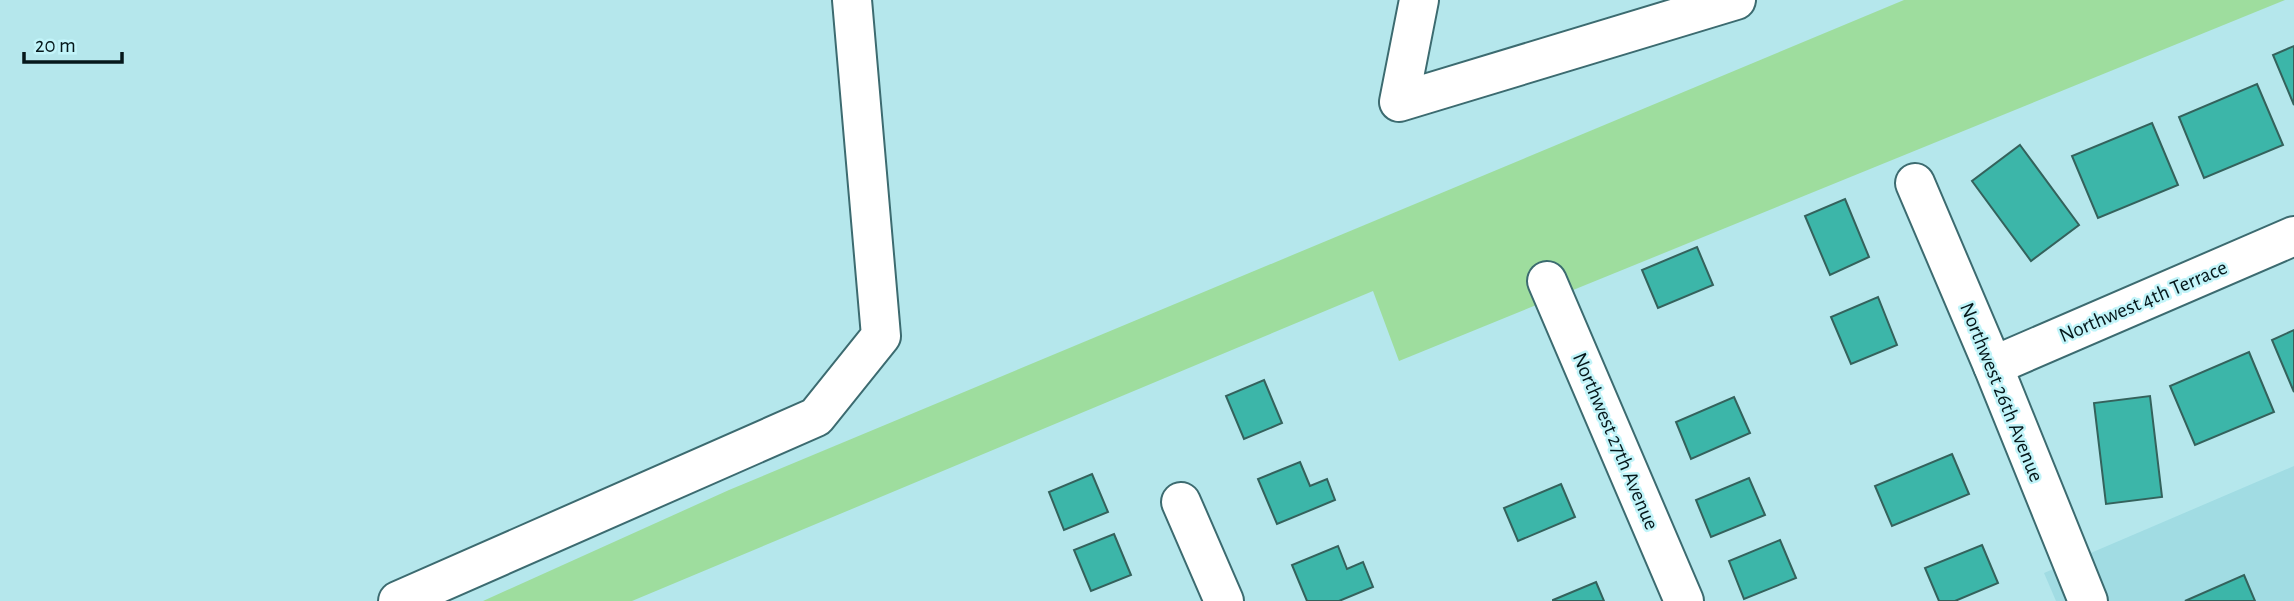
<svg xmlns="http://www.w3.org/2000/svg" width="2294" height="601" font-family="'Alegreya Sans',sans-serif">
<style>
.built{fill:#a1dce3}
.green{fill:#9edd9e}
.building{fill:#3cb6a9;stroke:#34625c;stroke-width:2}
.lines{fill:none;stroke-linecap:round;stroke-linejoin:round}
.minor-casing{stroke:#3c6b70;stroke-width:42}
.minor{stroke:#fff;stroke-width:38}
.labels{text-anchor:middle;stroke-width:5;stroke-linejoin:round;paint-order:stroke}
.street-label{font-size:21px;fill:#05171a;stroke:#c2f4f9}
</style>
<rect width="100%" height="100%" fill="#b5e7ec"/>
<!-- built -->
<polygon class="built" points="2294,466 2294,601 2056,601 2044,573"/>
<!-- green -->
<polygon class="green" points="1904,0 2285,0 1399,361 1373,291 632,601 483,601 729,490"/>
<!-- building -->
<g class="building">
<polygon points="2294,46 2294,105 2273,55"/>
<polygon points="2257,84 2283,145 2204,178 2179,117"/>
<polygon points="2152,123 2178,185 2098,218 2072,156"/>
<polygon points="2020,145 2079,225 2031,261 1972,181"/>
<polygon points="1845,199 1869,257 1830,275 1805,216"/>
<polygon points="1697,247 1713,285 1658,308 1642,270"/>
<polygon points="1878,297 1897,345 1851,364 1831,317"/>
<polygon points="2294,330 2294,392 2272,340"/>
<polygon points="2249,352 2274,412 2195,445 2170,386"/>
<polygon points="1264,380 1282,423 1244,439 1226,396"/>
<polygon points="2150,396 2162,497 2106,504 2094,403"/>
<polygon points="1734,397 1750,433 1691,459 1676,422"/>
<polygon points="1952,454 1969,494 1892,526 1875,486"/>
<polygon points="1300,462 1310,486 1327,479 1335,500 1277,524 1258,479"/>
<polygon points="1092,474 1108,512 1064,530 1049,492"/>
<polygon points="1749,478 1765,515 1711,537 1696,500"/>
<polygon points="1561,484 1575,517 1518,541 1504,508"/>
<polygon points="1114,534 1131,575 1091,591 1074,550"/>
<polygon points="1780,540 1796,578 1744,599 1729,561"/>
<polygon points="1982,545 1998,583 1955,601 1939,601 1925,568"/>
<polygon points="1338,546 1347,569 1363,562 1373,587 1339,601 1307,601 1292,565"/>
<polygon points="2244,575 2255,601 2185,601"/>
<polygon points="1596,582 1604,601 1553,601 1553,600"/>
</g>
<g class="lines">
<!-- minor casing -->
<g class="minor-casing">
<g id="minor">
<polyline points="1419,0 1399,102 1736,0"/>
<polyline points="1915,183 1993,366 2088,601"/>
<polyline points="1547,281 1684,601"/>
<polyline points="1993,366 2294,236"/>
<polyline points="1181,502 1224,601"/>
<polyline points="398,601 816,417 881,336 852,0"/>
</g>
</g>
<!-- minor -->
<use href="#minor" class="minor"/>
</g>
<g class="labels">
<!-- street labels -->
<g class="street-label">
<text transform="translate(2143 301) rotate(-23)" y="7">Northwest 4th Terrace</text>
<text transform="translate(2002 392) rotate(68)" y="7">Northwest 26th Avenue</text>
<text transform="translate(1616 441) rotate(67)" y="7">Northwest 27th Avenue</text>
</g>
</g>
<!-- scale -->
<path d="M24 52v10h98v-10" fill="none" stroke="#05171a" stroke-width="3.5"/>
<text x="35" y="52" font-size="21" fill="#05171a" stroke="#c2f4f9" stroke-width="5" paint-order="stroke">20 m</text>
</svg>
